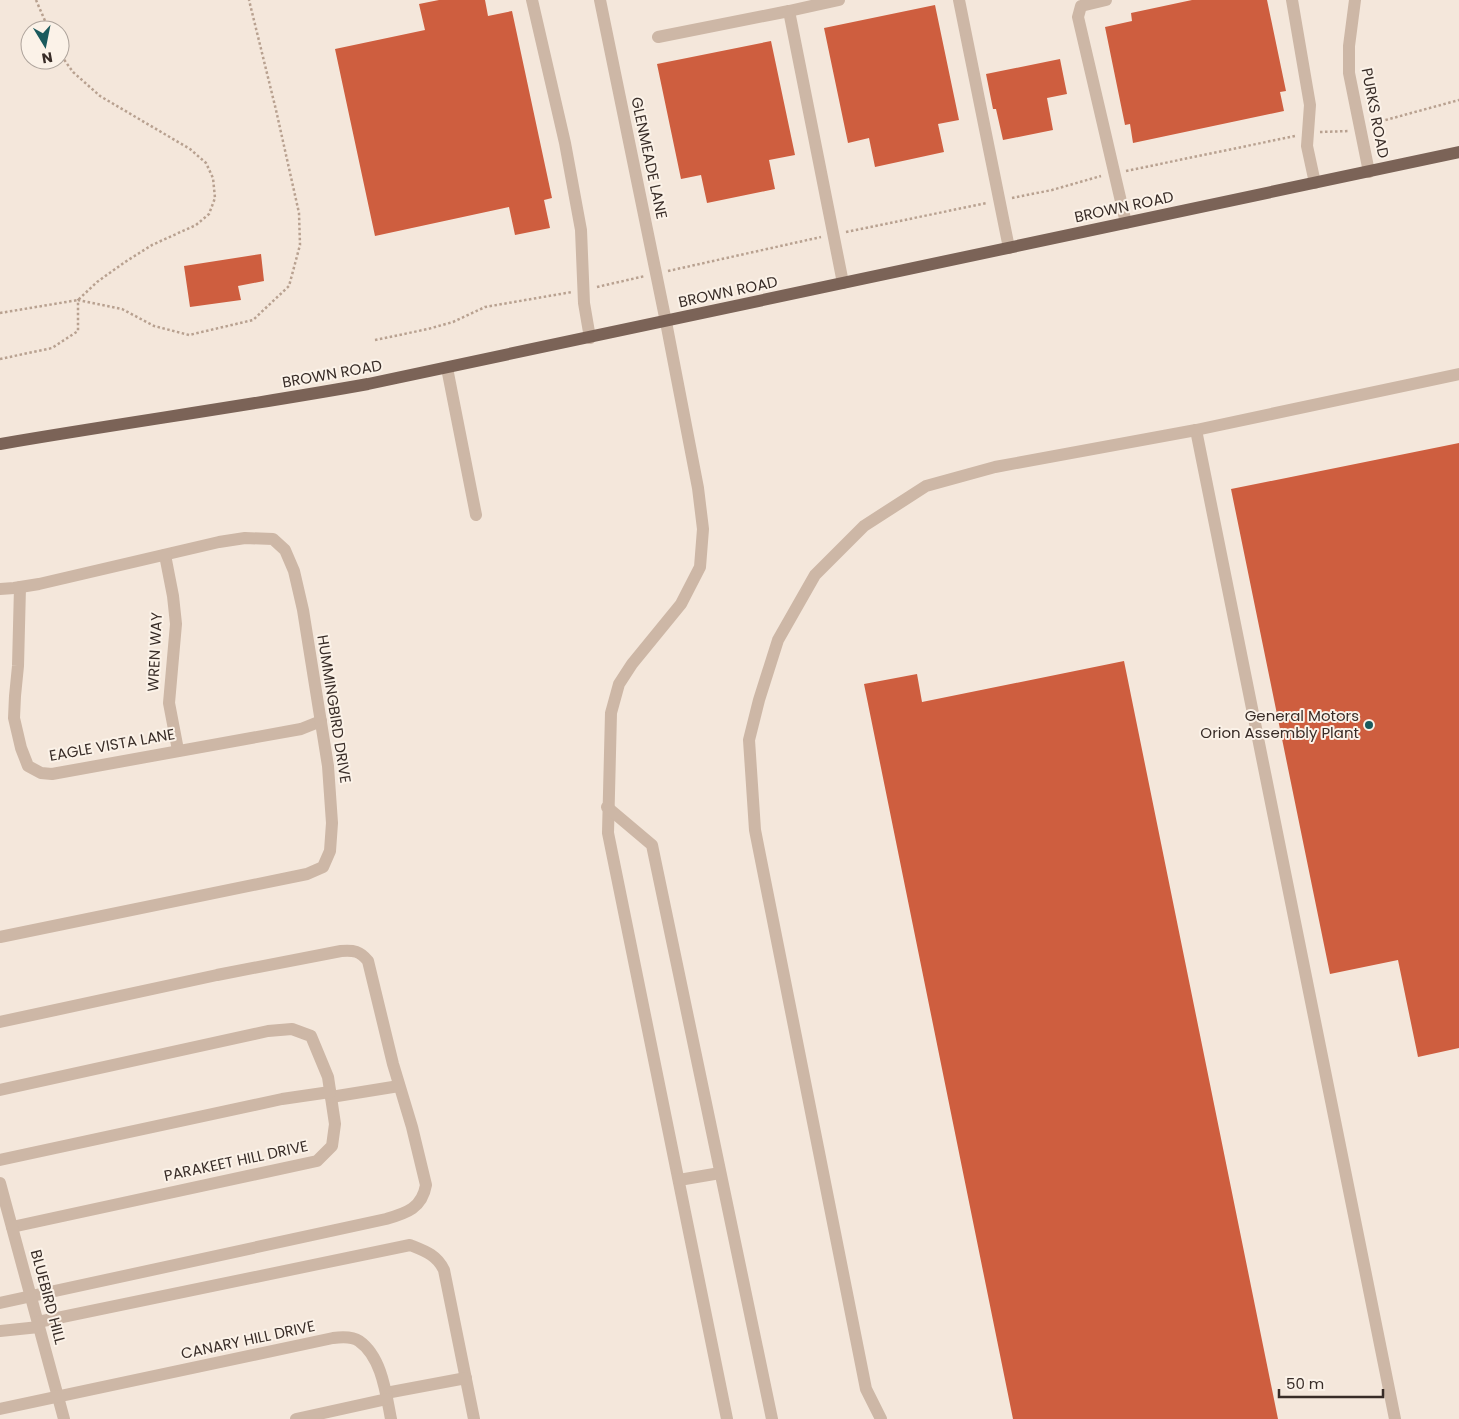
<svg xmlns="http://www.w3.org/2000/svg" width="1459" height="1419" font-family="Poppins,sans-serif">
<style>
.building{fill:#ce5e3f}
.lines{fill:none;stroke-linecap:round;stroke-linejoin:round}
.path{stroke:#b8a190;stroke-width:2.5;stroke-dasharray:2.5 2.5;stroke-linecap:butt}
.minor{stroke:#cdb7a6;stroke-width:12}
.major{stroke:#7b6357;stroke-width:12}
.poi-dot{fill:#1a5a5d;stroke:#fbf2e8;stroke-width:2}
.labels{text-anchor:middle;stroke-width:4;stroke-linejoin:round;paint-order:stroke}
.street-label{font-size:15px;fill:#382c27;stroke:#fbf2e8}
.poi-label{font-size:15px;fill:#382c27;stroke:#fbf2e8;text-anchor:end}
</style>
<rect width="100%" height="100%" fill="#f4e7db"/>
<!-- building -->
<g class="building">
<polygon points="439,0 485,0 488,16 512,11 552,198 544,200 550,228 515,235 509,207 375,236 335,49 425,30 419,4"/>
<polygon points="1192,0 1267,0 1286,91 1280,92 1284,111 1133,143 1130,124 1125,125 1105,27 1132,21 1131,13"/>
<polygon points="935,5 959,120 938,124 944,152 875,167 869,138 848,143 824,28"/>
<polygon points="771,41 795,155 769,160 775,189 707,203 701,175 681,179 657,64"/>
<polygon points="1060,59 1067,94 1047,98 1053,130 1003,140 996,109 993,109 986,74"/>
<polygon points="261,254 264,281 238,286 241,300 190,307 184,266"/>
<polygon points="1459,443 1459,1048 1418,1057 1398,960 1330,974 1231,489"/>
<polygon points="1124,661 1278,1419 1013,1419 864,684 917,674 922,702"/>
</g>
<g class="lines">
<!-- path -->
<g class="path">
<polyline points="36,0 49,30"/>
<polyline points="1371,124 1459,100"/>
<polyline points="1320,132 1349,131"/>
<polyline points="1126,171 1295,136"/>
<polyline points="1012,198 1052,190 1101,176"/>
<polyline points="846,232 987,203"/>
<polyline points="668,271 821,237"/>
<polyline points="597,287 645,276"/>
<polyline points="0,313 78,300 97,282 125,262 152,245 196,225 209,214 215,198 213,178 206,163 190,149 100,96 73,72 60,54"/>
<polyline points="375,340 428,329 453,322 485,307 572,292"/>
<polyline points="0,359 52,348 78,331 78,300 122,309 154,326 189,335 253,320 289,286 300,245 299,213 276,110 249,0"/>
</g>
<!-- minor -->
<g class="minor">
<polyline points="532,0 565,143 581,230 584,303 590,338"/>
<polyline points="600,0 666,322 698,488 703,529 700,567 681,604 632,664 619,684 611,713 608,833 727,1419"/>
<polyline points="839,0 789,11 843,283"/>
<polyline points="959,0 1009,248"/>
<polyline points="1106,0 1081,6 1078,17 1126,223"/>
<polyline points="1292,0 1310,105 1307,146 1315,183"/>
<polyline points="1355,0 1349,46 1349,73 1369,172"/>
<polyline points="658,37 789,11"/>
<polyline points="447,368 476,515"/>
<polyline points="1196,430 1395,1419"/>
<polyline points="165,555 173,596 176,624 169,703 178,750"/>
<polyline points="20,587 18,666 15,696 14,718 21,748 28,766 41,773 52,774 301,729 321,721"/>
<polyline points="0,589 14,588 39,584 219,542 245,538 273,539 285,550 294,571 303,610 328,766 332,823 330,851 323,867 307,874 0,937"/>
<polyline points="607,807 652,845 772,1419"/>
<path d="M0,1022L217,975L341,951C354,950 360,951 368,961L393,1064L412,1127L426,1185C422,1208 407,1213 386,1219L0,1303"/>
<polyline points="0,1090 268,1031 292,1029 311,1036 328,1077 335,1124 332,1146 317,1161 12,1227"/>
<polyline points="331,1097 399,1086"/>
<polyline points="0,1160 282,1099 330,1092"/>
<polyline points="679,1180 720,1173"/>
<polyline points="0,1183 64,1419"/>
<path d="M38,1322L410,1245C425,1251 437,1255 444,1270L474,1419"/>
<polyline points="0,1331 39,1327"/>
<polyline points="386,1393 466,1378"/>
<path d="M0,1409L333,1338C341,1337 352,1336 359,1341C382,1357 386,1394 391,1419"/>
<polyline points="296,1419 387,1399"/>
<polyline points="881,1419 866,1389 755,830 749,740 759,700 778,640 815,575 864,526 926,486 995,467 1196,430 1459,374"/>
</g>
<!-- major -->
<path class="major" d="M0,444C122,423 246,406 368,384L1459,152"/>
</g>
<!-- markers -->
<circle class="poi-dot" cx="1369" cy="725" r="5"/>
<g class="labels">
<!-- street labels -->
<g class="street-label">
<text transform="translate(1375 113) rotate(79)" y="5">PURKS ROAD</text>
<text transform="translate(649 158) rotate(78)" y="5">GLENMEADE LANE</text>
<text transform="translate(1124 207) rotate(-12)" y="5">BROWN ROAD</text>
<text transform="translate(728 292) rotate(-12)" y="5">BROWN ROAD</text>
<text transform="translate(332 374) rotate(-10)" y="5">BROWN ROAD</text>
<text transform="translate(155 652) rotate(-87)" y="5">WREN WAY</text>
<text transform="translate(334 709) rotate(81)" y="5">HUMMINGBIRD DRIVE</text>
<text transform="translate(112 745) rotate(-10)" y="5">EAGLE VISTA LANE</text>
<text transform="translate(236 1161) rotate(-12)" y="5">PARAKEET HILL DRIVE</text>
<text transform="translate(48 1297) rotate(75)" y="5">BLUEBIRD HILL</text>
<text transform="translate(248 1340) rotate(-12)" y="5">CANARY HILL DRIVE</text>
</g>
<!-- poi labels -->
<g class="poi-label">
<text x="1359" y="721">General Motors<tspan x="1359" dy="17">Orion Assembly Plant</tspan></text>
</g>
</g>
<!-- north arrow -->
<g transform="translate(45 45) rotate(170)"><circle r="24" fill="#fbf2e8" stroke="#ada39b"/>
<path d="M0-4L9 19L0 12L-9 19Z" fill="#1a5a5d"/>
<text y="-8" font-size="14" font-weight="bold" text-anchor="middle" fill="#382c27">N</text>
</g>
<!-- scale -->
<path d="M1279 1389v8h104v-8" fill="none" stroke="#382c27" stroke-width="2.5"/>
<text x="1286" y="1389" font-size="15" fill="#382c27" stroke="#fbf2e8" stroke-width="4" paint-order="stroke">50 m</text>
</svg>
